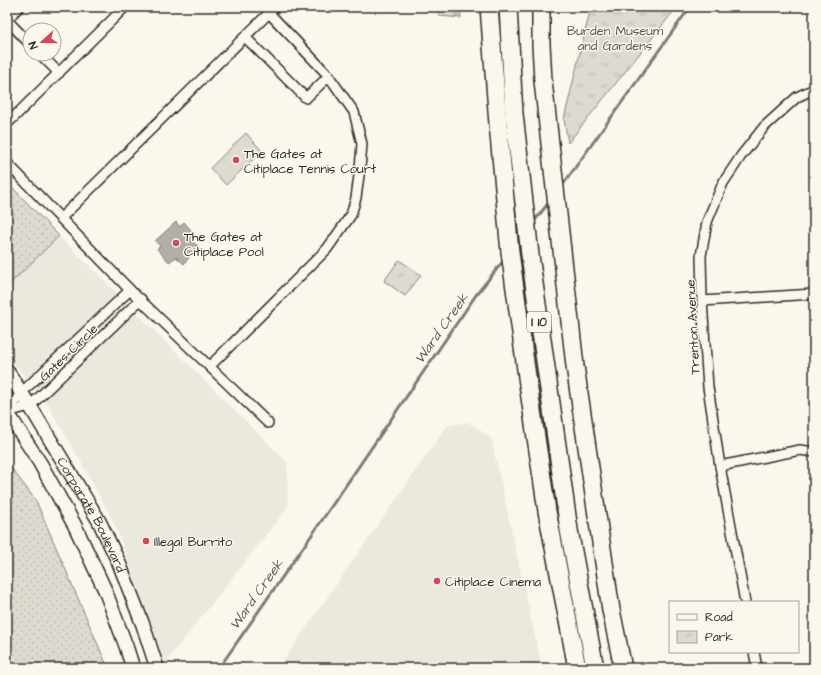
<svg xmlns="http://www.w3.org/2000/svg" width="821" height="675" font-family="'Architects Daughter',sans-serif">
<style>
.built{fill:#ebe8de}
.grass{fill:url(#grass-dots);stroke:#84827e}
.forest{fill:url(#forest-firs);stroke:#84827e}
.park{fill:url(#park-tufts);stroke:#84827e}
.garden{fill:#dddad0;stroke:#84827e}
.water{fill:#b1afa7;stroke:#7b7a75}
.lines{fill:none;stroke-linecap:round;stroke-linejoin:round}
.stream{stroke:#7b7a75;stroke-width:3}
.street-casing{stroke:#2b2b2b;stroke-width:12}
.secondary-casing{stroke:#2b2b2b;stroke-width:16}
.highway-casing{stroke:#2b2b2b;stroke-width:20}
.street{stroke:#fbf7ec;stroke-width:9}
.secondary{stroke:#fbf7ec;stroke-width:13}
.highway{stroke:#fbf7ec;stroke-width:17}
.poi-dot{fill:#d1495b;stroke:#fbf7ec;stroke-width:1.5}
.labels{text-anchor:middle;stroke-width:3;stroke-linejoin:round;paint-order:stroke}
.shield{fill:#fbf7ec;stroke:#696865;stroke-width:1}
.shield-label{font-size:12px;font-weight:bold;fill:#2b2b2b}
.park-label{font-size:13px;fill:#585754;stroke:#fbf7ec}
.poi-label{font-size:13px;fill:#2b2b2b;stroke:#fbf7ec;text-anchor:start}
.street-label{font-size:13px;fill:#2b2b2b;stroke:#fbf7ec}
.water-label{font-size:14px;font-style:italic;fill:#5a5956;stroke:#fbf7ec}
</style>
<defs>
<pattern id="grass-dots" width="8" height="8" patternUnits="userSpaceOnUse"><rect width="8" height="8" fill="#dddad0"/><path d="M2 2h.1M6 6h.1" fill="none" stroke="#bebbb3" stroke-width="1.8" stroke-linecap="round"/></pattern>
<pattern id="forest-firs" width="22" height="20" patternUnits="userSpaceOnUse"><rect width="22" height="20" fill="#dddad0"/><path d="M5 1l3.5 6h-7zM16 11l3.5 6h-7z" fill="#bebbb3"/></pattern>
<pattern id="park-tufts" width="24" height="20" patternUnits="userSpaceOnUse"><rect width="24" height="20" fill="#dddad0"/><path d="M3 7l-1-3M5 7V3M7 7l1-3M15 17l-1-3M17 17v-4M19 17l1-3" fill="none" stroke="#bebbb3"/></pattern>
</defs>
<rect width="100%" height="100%" fill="#fbf7ec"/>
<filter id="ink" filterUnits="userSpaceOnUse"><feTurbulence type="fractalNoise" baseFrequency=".025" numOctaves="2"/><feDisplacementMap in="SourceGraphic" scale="8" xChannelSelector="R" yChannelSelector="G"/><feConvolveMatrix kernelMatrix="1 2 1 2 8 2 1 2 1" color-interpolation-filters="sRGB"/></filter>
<g filter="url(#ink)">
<!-- built -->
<g class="built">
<polygon points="59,236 287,462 288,507 165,663 116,527 89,476 46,402 7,355 7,287"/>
<polygon points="468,422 491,438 542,668 278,668 447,426"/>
</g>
<!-- grass -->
<g class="grass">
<polygon points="7,182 59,236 7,287"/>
<polygon points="7,462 36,501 108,668 7,668"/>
</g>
<!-- forest -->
<polygon class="forest" points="437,7 460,7 461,18 439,16"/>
<!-- park -->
<g class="park">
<polygon points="591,7 677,7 568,143 564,119"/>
<polygon points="399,260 421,275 405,296 384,281"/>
</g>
<!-- garden -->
<polygon class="garden" points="246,133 262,151 226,185 210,168"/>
<!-- water -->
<polygon class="water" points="176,222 180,227 184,222 195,235 190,240 198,246 184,264 176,257 169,262 157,249 160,246 155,241"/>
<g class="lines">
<!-- stream -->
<g class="stream">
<polyline points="562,186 690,7"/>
<polyline points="532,224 550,201"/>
<polyline points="219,668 318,526 476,295 504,260"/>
</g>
<!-- street casing -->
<g class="street-casing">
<g id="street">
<polyline points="7,19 19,7"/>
<polyline points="7,20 30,44"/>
<polyline points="245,37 306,98 329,76"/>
<polyline points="40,54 59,73"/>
<polyline points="7,124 125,7"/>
<polyline points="7,163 130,290 268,423"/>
<polyline points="61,218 275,7"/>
<polyline points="702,301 814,294"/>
<polyline points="210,366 327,249 351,215 356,198 360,168 362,144 354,112 328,75 269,13"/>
<polyline points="7,412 30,406 141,299"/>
<polyline points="7,412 22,392 130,290"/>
<polyline points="720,466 800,450 814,452"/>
<polyline points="745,602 720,466 708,387 702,301 701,256 707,222 723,183 741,156 764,127 797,97 814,89"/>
<polyline points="754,652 757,668"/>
</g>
</g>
<!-- secondary casing -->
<g class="secondary-casing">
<g id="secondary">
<path id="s1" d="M7,371L30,406L99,521L119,563L143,625L157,668"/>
<polyline points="7,412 40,463 75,526 105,590 126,646 133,668"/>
</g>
</g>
<!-- highway casing -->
<g class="highway-casing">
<g id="highway">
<polyline points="489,7 498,124 510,252 528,384 547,511 577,668"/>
<polyline points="508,7 514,114 530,255 569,530 595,668"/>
<polyline points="541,7 541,44 543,81 575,366 611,610 623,668"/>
</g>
</g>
<!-- street -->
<use href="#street" class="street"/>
<!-- secondary -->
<use href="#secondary" class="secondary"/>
<!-- highway -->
<use href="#highway" class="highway"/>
</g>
</g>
<!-- markers -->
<g class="poi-dot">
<circle cx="236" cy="160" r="4"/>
<circle cx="176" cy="243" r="4"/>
<circle cx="146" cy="541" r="4"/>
<circle cx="437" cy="581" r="4"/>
</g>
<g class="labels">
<!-- shield labels -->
<rect class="shield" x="527" y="312" width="24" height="20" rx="3"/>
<g class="shield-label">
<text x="539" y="326">I 10</text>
</g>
<!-- park labels -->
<g class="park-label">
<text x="615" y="35">Burden Museum<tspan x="615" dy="15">and Gardens</tspan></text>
</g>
<!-- poi labels -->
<g class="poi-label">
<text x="244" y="158">The Gates at<tspan x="244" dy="15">Citiplace Tennis Court</tspan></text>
<text x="184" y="241">The Gates at<tspan x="184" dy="15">Citiplace Pool</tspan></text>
<text x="154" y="546">Illegal Burrito</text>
<text x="445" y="586">Citiplace Cinema</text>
</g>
<!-- street labels -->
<g class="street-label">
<text transform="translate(692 327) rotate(-93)" y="5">Trenton Avenue</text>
<text transform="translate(68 352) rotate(-44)" y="5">Gates Circle</text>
<text dy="5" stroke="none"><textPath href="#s1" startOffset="167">Corporate Boulevard</textPath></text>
</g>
<!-- water labels -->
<g class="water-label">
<text transform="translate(441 328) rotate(-55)" y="5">Ward Creek</text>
<text transform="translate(256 594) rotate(-55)" y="5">Ward Creek</text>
</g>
</g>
<!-- margin -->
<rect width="821" height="675" fill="none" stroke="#fbf7ec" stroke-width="24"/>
<rect x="12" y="12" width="797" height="651" fill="none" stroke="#2b2b2b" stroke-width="1.5" filter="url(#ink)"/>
<!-- legend -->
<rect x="669" y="601" width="130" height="52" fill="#fbf7ec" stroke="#a8a59f"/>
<rect x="677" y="614" width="20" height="6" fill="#fbf7ec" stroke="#a8a59f"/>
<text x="705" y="621" font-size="12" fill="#2b2b2b">Road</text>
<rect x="677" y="631" width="20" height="12" fill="url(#park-tufts)" stroke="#a8a59f"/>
<text x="705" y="641" font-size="12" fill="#2b2b2b">Park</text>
<!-- north arrow -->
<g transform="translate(42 42) rotate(249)"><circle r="19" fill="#fbf7ec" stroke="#a8a59f"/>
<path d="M0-3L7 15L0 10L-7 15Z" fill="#d1495b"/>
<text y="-6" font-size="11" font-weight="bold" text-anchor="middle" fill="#2b2b2b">N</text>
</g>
</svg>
